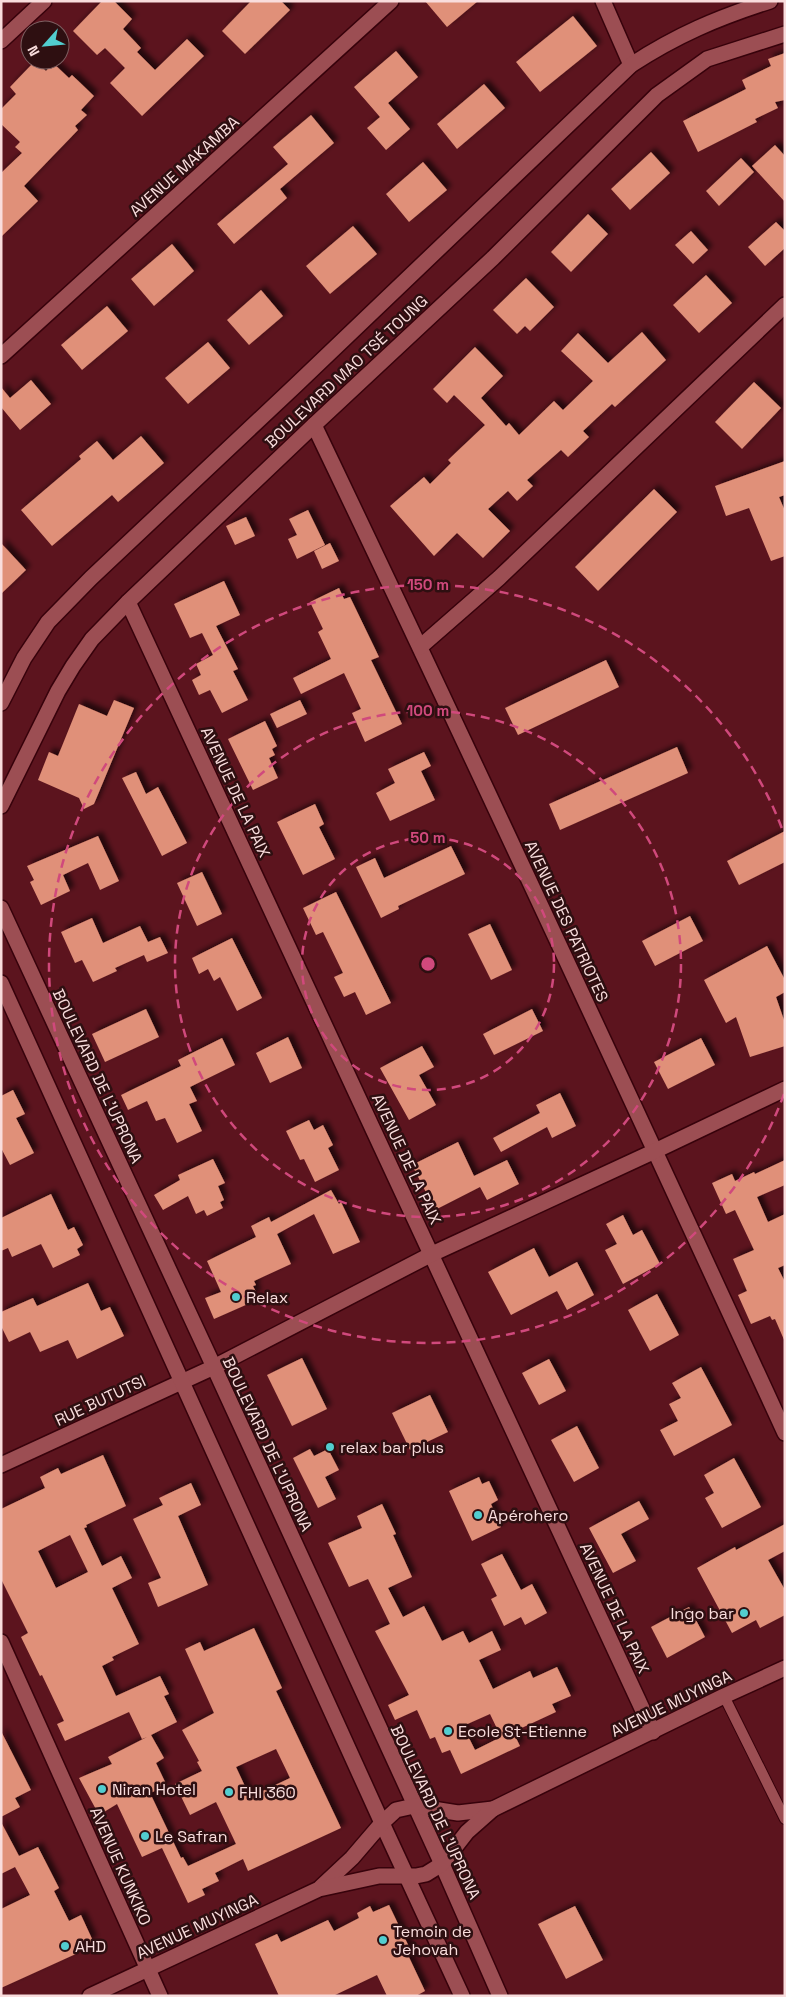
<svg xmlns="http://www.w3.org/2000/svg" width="786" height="1997" font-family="'Space Grotesk',sans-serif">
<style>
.building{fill:#e09079;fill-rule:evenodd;filter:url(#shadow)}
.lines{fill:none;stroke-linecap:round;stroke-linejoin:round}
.service-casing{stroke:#37020b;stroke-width:12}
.minor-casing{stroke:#37020b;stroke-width:18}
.tertiary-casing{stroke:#37020b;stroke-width:18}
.service{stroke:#9c4e53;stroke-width:10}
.minor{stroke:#9c4e53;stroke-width:15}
.tertiary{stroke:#9c4e53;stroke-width:15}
.ring{fill:none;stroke:#d0497c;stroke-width:2.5;stroke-dasharray:9 6}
.poi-dot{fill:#52cdcf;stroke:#2e0f11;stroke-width:2}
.labels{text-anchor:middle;stroke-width:5;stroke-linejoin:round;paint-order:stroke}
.street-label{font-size:16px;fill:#f9dddd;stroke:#2e0f11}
.poi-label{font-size:16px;fill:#f9dddd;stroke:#2e0f11;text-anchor:start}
.centre{fill:#d0497c;stroke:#2e0f11;stroke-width:2.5}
.ring-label{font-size:15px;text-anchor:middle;font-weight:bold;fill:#d0497c;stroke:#2e0f11;stroke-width:5;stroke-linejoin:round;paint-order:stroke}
</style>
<defs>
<filter id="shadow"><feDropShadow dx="4.5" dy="-4.5" stdDeviation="2.5" flood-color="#0009"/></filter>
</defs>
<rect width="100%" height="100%" fill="#5c141e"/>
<!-- building -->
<g class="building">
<polygon points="102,1 114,1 132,19 123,29 141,48 137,52 155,70 187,39 204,56 142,116 110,83 125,68 105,48 97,55 73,31"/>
<polygon points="251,1 281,1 290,10 245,54 222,31"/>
<polygon points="425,1 478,1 447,27"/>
<polygon points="573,16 597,46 540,92 516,62"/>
<polygon points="396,51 418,77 388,103 410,129 386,150 367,128 380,117 354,87"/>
<polygon points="785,53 785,100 775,102 778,108 755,119 757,122 698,152 683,121 746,89 742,80 771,66 768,59"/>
<polygon points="35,61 46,71 53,63 69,78 72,75 94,96 81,110 87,115 75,126 78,130 24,186 38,201 1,237 1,173 22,153 15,147 20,142 1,124 1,109 16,94 10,87"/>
<polygon points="484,84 505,108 457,149 437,124"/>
<polygon points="311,115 334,143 280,189 287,198 234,244 217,224 288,164 273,147"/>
<polygon points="775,145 785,156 785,202 752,166"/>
<polygon points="651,152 670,173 630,210 611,189"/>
<polygon points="741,158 754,172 719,206 706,191"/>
<polygon points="423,162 447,190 409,222 386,194"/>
<polygon points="588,214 608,234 571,272 551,252"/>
<polygon points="776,222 785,231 785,248 765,266 748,247"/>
<polygon points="353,226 377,254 330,294 306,266"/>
<polygon points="691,231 708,250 693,264 675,245"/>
<polygon points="172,244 194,271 154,306 131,279"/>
<polygon points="706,275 732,303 699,333 673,305"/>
<polygon points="526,278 554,307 530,331 525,326 517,334 493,310"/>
<polygon points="261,290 283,316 249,345 227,320"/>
<polygon points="107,306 128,331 82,370 61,345"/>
<polygon points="642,332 666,360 615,407 612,404 583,431 589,437 568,457 561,450 527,480 533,486 517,501 508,491 488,509 510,531 483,558 457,533 434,556 390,506 424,477 430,484 451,463 448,460 485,425 454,395 447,403 433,389 475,347 503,376 481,398 506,426 509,423 519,435 554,401 563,410 593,381 561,351 578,333 608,363"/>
<polygon points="208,342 230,368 188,404 165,378"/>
<polygon points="31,380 51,404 20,430 1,407 1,387 10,398"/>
<polygon points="754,382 781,408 742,449 715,422"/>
<polygon points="141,436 164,463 118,502 112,495 52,546 21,510 81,459 79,456 97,441 113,460"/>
<polygon points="785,461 785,495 779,497 785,511 785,556 771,561 749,508 726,516 715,486"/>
<polygon points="654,489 677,512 598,591 575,567"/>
<polygon points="308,510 325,545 297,559 288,539 297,535 289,519"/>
<polygon points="246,517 255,536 235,545 226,526"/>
<polygon points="1,543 26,570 1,594"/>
<polygon points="330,543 339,561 322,569 314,551"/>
<polygon points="224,581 240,615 216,626 238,669 233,671 248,700 222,713 210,690 199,695 192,680 201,675 196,664 213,655 202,633 190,638 174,604"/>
<polygon points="339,588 344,599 350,597 379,657 371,660 402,724 365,742 352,713 361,709 344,673 301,694 293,678 331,659 318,632 323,629 310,602"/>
<polygon points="606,660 619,687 518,735 505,708"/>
<polygon points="114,700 134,708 94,804 84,809 79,798 38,780 49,752 58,756 79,704 107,716"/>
<polygon points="300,700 307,714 277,728 270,714"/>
<polygon points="265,721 277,746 272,749 275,755 269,758 278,778 253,790 228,739"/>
<polygon points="677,747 688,773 560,830 549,804"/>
<polygon points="424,752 431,766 421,771 435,800 390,821 376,793 395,783 388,769"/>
<polygon points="136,772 146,794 158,787 187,843 162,856 122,778"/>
<polygon points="315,804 324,824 319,827 335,859 303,875 277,822"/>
<polygon points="785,831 785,862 739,885 727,861"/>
<polygon points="98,836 119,881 100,890 88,863 63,875 70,891 41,905 30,882 34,880 27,866"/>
<polygon points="451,846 465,874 398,906 399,909 381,918 356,867 375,858 384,878"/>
<polygon points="202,872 222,914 197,926 177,883"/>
<polygon points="336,892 391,1003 366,1015 355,992 344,997 334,977 343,973 323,932 316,935 303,908"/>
<polygon points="690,916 703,941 655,966 642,941"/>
<polygon points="92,918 103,943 140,926 148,942 160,937 168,953 147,962 144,955 115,968 117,971 93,982 82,960 75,963 61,932"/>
<polygon points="490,924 512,970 491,980 468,934"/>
<polygon points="232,938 262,998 237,1011 220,977 214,981 208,969 199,974 192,958"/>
<polygon points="767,946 785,980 785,992 776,997 785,1023 785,1046 750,1057 736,1017 726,1023 704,980"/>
<polygon points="146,1009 159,1037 105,1062 92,1034"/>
<polygon points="532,1009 543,1031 494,1055 483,1034"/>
<polygon points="288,1037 302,1068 270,1083 256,1053"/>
<polygon points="222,1038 235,1065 190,1087 197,1101 189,1104 202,1131 177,1143 165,1118 156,1121 147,1101 128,1110 121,1095 181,1066 178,1060"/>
<polygon points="701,1038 715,1065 668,1089 654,1062"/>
<polygon points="422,1046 434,1067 419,1075 436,1105 409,1120 380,1068"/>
<polygon points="13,1090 25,1114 16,1118 34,1153 10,1165 1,1148 1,1096"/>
<polygon points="560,1093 576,1126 552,1138 547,1127 501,1152 493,1138 540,1113 536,1105"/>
<polygon points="309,1120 314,1130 323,1125 333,1145 328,1148 339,1170 315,1182 304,1159 300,1160 286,1131"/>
<polygon points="458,1142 474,1176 507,1160 519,1184 487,1200 480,1187 435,1210 412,1165"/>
<polygon points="213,1159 225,1183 218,1186 224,1200 220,1202 223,1208 207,1216 204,1210 196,1214 188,1196 163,1210 154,1195 180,1180 178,1175"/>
<polygon points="785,1160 785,1185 757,1197 768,1222 785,1214 785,1265 778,1268 785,1282 785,1342 775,1319 772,1320 770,1316 751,1324 738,1295 747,1291 733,1259 754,1250 735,1210 726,1214 712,1183 732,1174 735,1181 754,1172 755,1174"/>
<polygon points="331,1190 339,1204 341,1202 360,1242 333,1254 314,1214 277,1234 291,1264 254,1281 256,1285 253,1286 257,1294 246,1300 248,1304 214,1319 205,1298 221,1292 207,1261 256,1237 251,1226 269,1217 271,1222"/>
<polygon points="51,1194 68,1230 74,1227 83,1245 77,1249 80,1255 53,1268 41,1244 12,1257 8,1248 1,1251 1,1218"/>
<polygon points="623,1215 633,1235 642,1230 660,1264 623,1284 605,1250 617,1244 606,1224"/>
<polygon points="534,1248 549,1277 577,1262 594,1295 567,1310 557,1291 511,1315 488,1272"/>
<polygon points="88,1283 101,1311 110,1307 124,1336 77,1359 68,1340 40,1352 30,1332 9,1342 1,1326 1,1312 33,1298 37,1306"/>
<polygon points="657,1294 679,1335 650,1351 628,1310"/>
<polygon points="302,1358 327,1409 292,1426 267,1375"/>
<polygon points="549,1359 566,1391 539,1405 522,1373"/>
<polygon points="701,1367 732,1425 674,1456 660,1430 678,1421 669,1404 681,1398 672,1383"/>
<polygon points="430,1395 448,1432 410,1450 392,1413"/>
<polygon points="577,1426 599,1468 574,1482 551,1440"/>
<polygon points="310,1449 314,1456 328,1449 339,1470 325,1477 336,1499 318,1508 293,1458"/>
<path d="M103,1455L126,1506L86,1525L87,1527L84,1528L102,1566L121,1556L132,1578L112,1588L139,1644L112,1657L114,1660L102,1666L116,1696L160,1676L169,1694L164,1696L177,1722L151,1735L164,1758L156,1763L167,1786L150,1793L181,1858L183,1857L188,1866L236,1844L216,1802L190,1815L175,1784L202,1771L197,1762L199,1761L182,1730L214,1713L185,1649L200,1642L204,1651L254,1628L282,1688L276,1691L341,1828L248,1871L243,1859L215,1873L219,1881L202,1889L205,1895L188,1903L162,1848L142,1857L117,1804L99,1815L79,1778L112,1764L108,1757L147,1737L142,1739L129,1712L65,1741L57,1724L64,1721L42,1675L40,1676L21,1637L28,1633L1,1579V1509L45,1488L40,1477L58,1468L61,1474ZM70,1535L88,1572L56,1588L38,1551ZM276,1749L290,1778L250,1797L236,1767Z"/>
<polygon points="734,1458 761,1507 722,1528 705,1498 714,1493 704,1475"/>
<polygon points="479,1477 482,1484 489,1481 498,1500 491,1504 501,1527 472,1541 449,1491"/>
<polygon points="191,1483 201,1505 178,1516 208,1585 158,1607 148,1583 161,1578 133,1519 163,1505 159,1498"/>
<polygon points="639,1501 649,1519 621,1534 636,1561 613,1573 589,1528"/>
<path d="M382,1504L396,1534L393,1535L412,1577L388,1588L403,1617L424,1606L442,1641L463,1631L469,1643L492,1631L501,1650L479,1660L493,1689L530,1671L533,1678L557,1667L571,1696L552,1704L556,1712L513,1732L520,1746L461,1774L450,1750L442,1753L435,1737L430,1739L417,1710L395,1720L388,1705L409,1695L375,1631L390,1624L368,1579L349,1587L328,1543L362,1528L357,1516ZM490,1714L501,1737L475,1750L463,1726Z"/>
<polygon points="785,1524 785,1551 768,1560 785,1590 785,1615 760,1628 756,1620 732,1633 697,1568 735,1547 736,1550"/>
<polygon points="502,1554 521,1590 532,1584 547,1613 525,1625 521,1617 504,1626 491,1599 497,1596 481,1564"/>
<polygon points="689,1607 705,1637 667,1658 651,1627"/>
<polygon points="1,1731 31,1790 15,1798 20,1807 1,1817"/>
<polygon points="1,1822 19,1856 38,1847 59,1888 54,1891 69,1921 81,1915 93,1941 76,1949 78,1953 1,1988 1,1909 30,1895 15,1867 1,1874"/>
<polygon points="389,1905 411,1951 407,1953 425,1991 416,1996 387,1996 377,1975 333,1996 279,1996 255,1944 277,1934 281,1942 328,1920 334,1931 359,1918 357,1913 370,1906 373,1912"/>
<polygon points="575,1906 603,1960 566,1979 538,1924"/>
</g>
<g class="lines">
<!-- service casing -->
<g class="service-casing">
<polyline id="service" points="724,1696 785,1819"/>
</g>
<!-- minor casing -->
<g class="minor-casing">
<g id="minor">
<polyline points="603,1 631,65"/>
<polyline points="1,41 44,1"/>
<polyline points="1,356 391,1"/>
<path d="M314,425C474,759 630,1096 785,1433"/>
<polyline points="128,602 653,1732"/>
<polyline points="420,647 499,578 785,305"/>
<path d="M1,703L24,658L48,622L91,578L296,385L631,65C677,35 717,18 770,1"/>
<polyline points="1,806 58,691 73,666 92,639 128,602 314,425 493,258 657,95 707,59 785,34"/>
<polyline points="1,1465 214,1367 432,1254 655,1151 785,1089"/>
<polyline points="1,1642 160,1996"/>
</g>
</g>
<!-- tertiary casing -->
<g class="tertiary-casing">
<g id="tertiary">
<polyline points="1,908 214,1367 442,1864 500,1996"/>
<polyline points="1,983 382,1823 462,1996"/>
<polyline points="321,1887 352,1858 382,1823 396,1810 414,1806 458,1813 493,1809"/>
<polyline points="90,1996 319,1889 379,1876 416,1876 426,1874 442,1864 467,1832 493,1809 724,1696 785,1668"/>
</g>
</g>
<!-- service -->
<use href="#service" class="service"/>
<!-- minor -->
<use href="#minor" class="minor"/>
<!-- tertiary -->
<use href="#tertiary" class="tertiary"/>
</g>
<!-- distance rings -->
<g class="ring">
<circle cx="428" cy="964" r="126"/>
<circle cx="428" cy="964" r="253"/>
<path d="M784 1094A379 379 0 1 1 784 834"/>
</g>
<!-- markers -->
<g class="poi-dot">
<circle cx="236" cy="1297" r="5"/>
<circle cx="330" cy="1447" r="5"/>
<circle cx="478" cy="1515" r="5"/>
<circle cx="744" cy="1613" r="5"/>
<circle cx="448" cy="1731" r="5"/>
<circle cx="102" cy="1789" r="5"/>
<circle cx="229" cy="1792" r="5"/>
<circle cx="145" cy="1836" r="5"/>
<circle cx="383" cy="1940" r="5"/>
<circle cx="65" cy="1946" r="5"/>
</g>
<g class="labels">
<!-- street labels -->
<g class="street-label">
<text transform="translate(184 166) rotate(-42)" y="6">AVENUE MAKAMBA</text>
<text transform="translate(346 371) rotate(-43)" y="6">BOULEVARD MAO TSÉ TOUNG</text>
<text transform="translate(236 792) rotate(65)" y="6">AVENUE DE LA PAIX</text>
<text transform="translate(567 921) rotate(65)" y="6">AVENUE DES PATRIOTES</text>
<text transform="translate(98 1076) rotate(65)" y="6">BOULEVARD DE L'UPRONA</text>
<text transform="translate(407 1159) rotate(65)" y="6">AVENUE DE LA PAIX</text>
<text transform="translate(100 1400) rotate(-25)" y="6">RUE BUTUTSI</text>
<text transform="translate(268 1444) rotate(65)" y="6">BOULEVARD DE L'UPRONA</text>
<text transform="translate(615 1608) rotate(65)" y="6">AVENUE DE LA PAIX</text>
<text transform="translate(671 1703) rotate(-26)" y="6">AVENUE MUYINGA</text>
<text transform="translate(436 1812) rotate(65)" y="6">BOULEVARD DE L'UPRONA</text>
<text transform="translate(121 1866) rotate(66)" y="6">AVENUE KUNKIKO</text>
<text transform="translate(197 1926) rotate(-25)" y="6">AVENUE MUYINGA</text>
</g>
<!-- poi labels -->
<g class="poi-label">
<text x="246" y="1303">Relax</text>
<text x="340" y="1453">relax bar plus</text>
<text x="488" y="1521">Apérohero</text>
<text x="734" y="1619" text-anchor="end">Ingo bar</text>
<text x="458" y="1737">Ecole St-Etienne</text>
<text x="112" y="1795">Niran Hotel</text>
<text x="239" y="1798">FHI 360</text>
<text x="155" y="1842">Le Safran</text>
<text x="393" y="1937">Temoin de<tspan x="393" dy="18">Jehovah</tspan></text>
<text x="75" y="1952">AHD</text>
</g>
</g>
<circle cx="428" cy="964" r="8" class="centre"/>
<g class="ring-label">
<text x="428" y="590">150 m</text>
<text x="428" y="716">100 m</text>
<text x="428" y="843">50 m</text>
</g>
<!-- border -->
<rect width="786" height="1997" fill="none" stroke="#f9dddd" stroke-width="5"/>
<!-- north arrow -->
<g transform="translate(45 45) rotate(243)"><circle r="24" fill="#2e0f11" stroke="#7f6163"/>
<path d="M0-4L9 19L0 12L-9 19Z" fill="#52cdcf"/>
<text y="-8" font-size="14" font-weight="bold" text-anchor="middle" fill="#f9dddd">N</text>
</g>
</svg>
